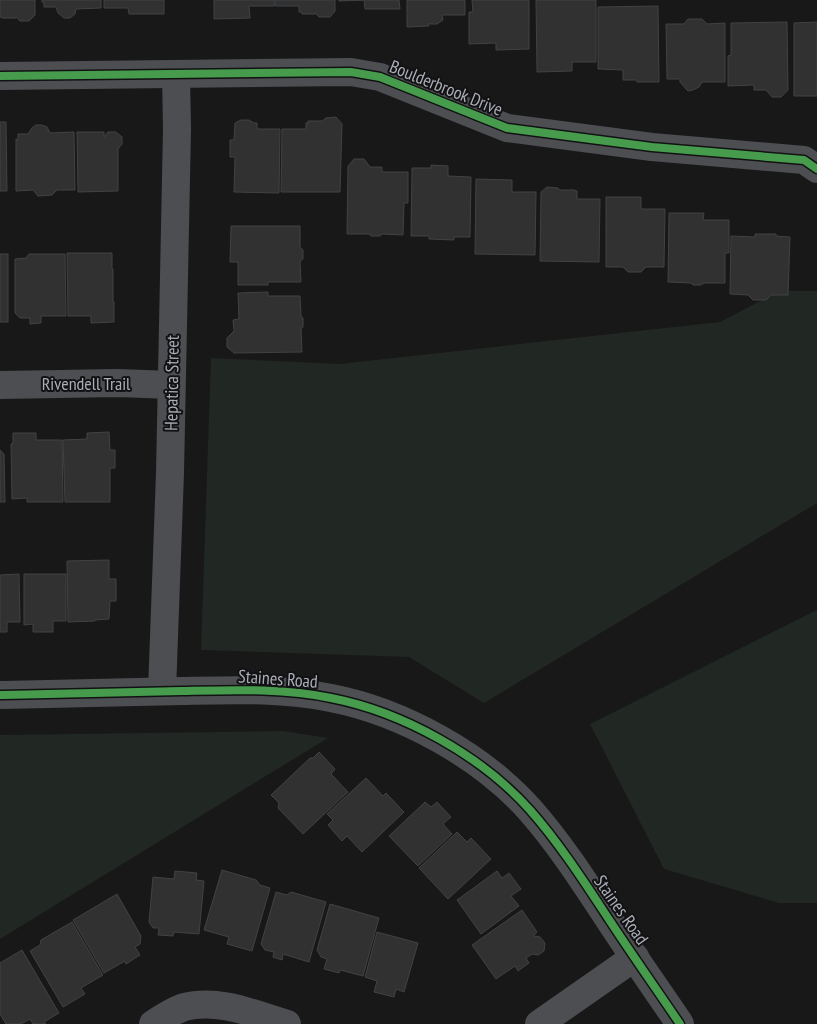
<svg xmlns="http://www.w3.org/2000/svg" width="817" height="1024" font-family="'PT Sans Narrow',sans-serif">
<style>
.green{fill:#212722}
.building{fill:#313132;stroke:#414244}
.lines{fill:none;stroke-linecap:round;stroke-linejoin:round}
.minor{stroke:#4d4e51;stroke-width:28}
.cycleway-casing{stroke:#121214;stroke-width:11}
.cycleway{stroke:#469c4c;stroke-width:8}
.labels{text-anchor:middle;stroke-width:4;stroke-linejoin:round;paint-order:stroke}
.street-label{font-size:18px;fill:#abaeb7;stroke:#121214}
</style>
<rect width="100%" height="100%" fill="#181818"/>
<!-- green -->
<g class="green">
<polygon points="779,291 817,291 817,503 484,703 409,657 201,650 211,358 339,364 720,322"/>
<polygon points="817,610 817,903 779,903 664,869 590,724"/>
<polygon points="283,731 328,738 0,939 0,735"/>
</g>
<!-- building -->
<g class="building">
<polygon points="0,0 35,0 35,15 29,21 20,21 16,17 16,18 2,18 2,17 0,17"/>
<polygon points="42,0 101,0 101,8 76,9 75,14 70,18 64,18 58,13 56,7 44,7 44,2 42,2"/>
<polygon points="104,0 164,0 164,14 129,14 128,8 104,8"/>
<polygon points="214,0 274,0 274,6 249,6 250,18 214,19"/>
<polygon points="275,0 335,0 335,11 330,17 319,17 315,13 315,14 302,14 302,12 299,12 299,6 275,6"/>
<polygon points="339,0 399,0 400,9 365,9 364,0 339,1"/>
<polygon points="407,0 465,0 465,15 442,15 443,20 437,24 431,24 429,23 429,26 407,27"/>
<polygon points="472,0 529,0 529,49 496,50 496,43 469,44 469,12 473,12"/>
<polygon points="536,0 596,0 596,62 572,62 572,71 537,72"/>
<polygon points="658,6 659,82 637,82 637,80 623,80 623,70 598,69 598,7"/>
<polygon points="688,19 702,19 707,24 725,23 725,82 702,82 699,87 693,90 688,91 680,82 680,79 667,79 666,24 684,24"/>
<polygon points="787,22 788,90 781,97 772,97 766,90 754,90 754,85 728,86 728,56 731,55 731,23"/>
<polygon points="817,22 817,96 794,96 794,23"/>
<polygon points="336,117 342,124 340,192 281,192 282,129 306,129 306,123 308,123 308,121 322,121 326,118"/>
<polygon points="241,120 249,120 254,123 257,123 257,129 280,129 279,193 234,192 235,157 230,157 230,140 234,140 235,123"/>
<polygon points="0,122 6,122 7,191 0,191"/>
<polygon points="36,125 42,125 47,127 50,133 74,132 75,190 57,190 52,195 38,196 33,190 16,191 16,139 18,140 18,134 28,134 32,128"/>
<polygon points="77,132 104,132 104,137 108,132 116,132 122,137 122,144 118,149 118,191 78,192"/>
<polygon points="354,159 364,159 370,167 382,167 382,172 408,172 408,203 404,203 403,235 382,234 380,236 371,236 370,234 347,234 348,166"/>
<polygon points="431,165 448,166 448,176 471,177 470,237 454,237 454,240 429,239 429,236 411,236 412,168 431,168"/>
<polygon points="476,179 512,180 512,192 536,192 535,255 475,254"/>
<polygon points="547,187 558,188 560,190 575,190 575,191 577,191 577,199 600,199 599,262 540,261 541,192"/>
<polygon points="606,197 641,197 641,209 665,209 664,267 646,267 641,272 628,272 623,267 606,267"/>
<polygon points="669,213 704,213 703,220 729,220 729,253 725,253 725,283 704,283 701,285 693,285 691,283 668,282"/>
<polygon points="231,226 300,226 300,247 303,250 303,259 300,261 301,282 268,282 268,285 238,285 238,262 230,262"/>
<polygon points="755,234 776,234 776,236 790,237 788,295 771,295 766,300 753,300 748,295 730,294 731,236 755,237"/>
<polygon points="67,253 112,253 112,269 113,269 113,302 114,302 114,322 91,323 91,316 68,316"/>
<rect x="0" y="254" width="8" height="68"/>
<polygon points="29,254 65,254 66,316 41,316 41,323 30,324 30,318 20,318 15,313 15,259 26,258"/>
<polygon points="268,292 268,296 300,296 301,316 303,318 303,327 301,329 302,352 234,353 227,347 227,338 234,331 233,320 239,319 238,293"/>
<polygon points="109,432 110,450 115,450 115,468 110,468 110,502 65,502 63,440 87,439 87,433"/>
<polygon points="13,433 36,433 36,440 62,440 63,502 27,502 27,498 12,499 11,444 13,443"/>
<polygon points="0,450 4,454 5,502 0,502"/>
<polygon points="109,560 109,579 116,579 116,601 110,601 109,619 95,620 95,621 68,622 67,561"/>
<polygon points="19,574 20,622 7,622 7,632 0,632 0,575"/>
<polygon points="24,574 66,574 66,621 53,621 53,632 33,632 33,624 24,625"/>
<polygon points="319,752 335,769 331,774 348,792 303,834 278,808 279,803 271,795 310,758 313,758"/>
<polygon points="366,778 383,796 386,793 404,812 362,852 347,836 342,841 328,825 333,820 327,814"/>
<polygon points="425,802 431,807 437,802 451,817 443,824 452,834 418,866 389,836"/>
<polygon points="457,832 467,842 471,838 491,859 448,899 419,868"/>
<polygon points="222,870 256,880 260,885 270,888 252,951 227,944 229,937 204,930"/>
<polygon points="175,871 197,873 196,880 204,881 199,934 174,932 173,936 158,935 159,928 153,928 149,922 153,877 174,879"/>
<polygon points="497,871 502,878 509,873 521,889 511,896 519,906 481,934 457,900"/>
<polygon points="276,892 287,895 291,892 326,902 309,962 283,954 282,960 273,957 274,952 265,950 261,944"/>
<polygon points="117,894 141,936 140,944 135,947 140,955 126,964 125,961 104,973 73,920"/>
<polygon points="330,904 379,918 363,976 340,970 339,973 324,969 327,959 321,957 317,950"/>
<polygon points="522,910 537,932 534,935 534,936 540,937 545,943 544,951 538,955 532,954 526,958 529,963 518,971 515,966 496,979 472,945"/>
<polygon points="72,922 103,975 81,988 85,994 63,1007 30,951 40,945 41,940"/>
<polygon points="377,932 418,943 404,992 396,989 394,997 374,992 377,981 365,977"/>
<polygon points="22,950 59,1013 44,1022 46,1024 36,1024 35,1023 33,1024 30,1019 21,1024 6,1024 0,1014 0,963"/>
</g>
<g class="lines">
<!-- minor -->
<g class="minor">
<polyline points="0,76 351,72 380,77 507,128 652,147 804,160 817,169"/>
<polyline points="0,385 118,383 171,385"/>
<polyline points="162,691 170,473 177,129 176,75"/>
<path d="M0,695C61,694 122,692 182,691C232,690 283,688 331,698C403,712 482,756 530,810C560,844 585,883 610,921C633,956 657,990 680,1024"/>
<path d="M153,1024C162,1018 173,1011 184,1007C219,998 254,1014 287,1024"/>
<polyline points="539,1024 635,957"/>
</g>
<!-- cycleway casing -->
<g class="cycleway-casing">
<g id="cycleway">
<polyline points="0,76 351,72 380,77 507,128 652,147 804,160 817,169"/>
<path d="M0,695C61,694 122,692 182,691C232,690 283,688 331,698C403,712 482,756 530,810C560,844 585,883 610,921C633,956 657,990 680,1024"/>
</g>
</g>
<!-- cycleway -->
<use href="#cycleway" class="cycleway"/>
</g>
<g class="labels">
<!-- street labels -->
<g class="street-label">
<text transform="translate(446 88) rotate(22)" y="6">Boulderbrook Drive</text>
<text transform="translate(172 383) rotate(-89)" y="6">Hepatica Street</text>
<text x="86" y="390">Rivendell Trail</text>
<text transform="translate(278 679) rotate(4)" y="6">Staines Road</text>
<text transform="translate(621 910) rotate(55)" y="6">Staines Road</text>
</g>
</g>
</svg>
